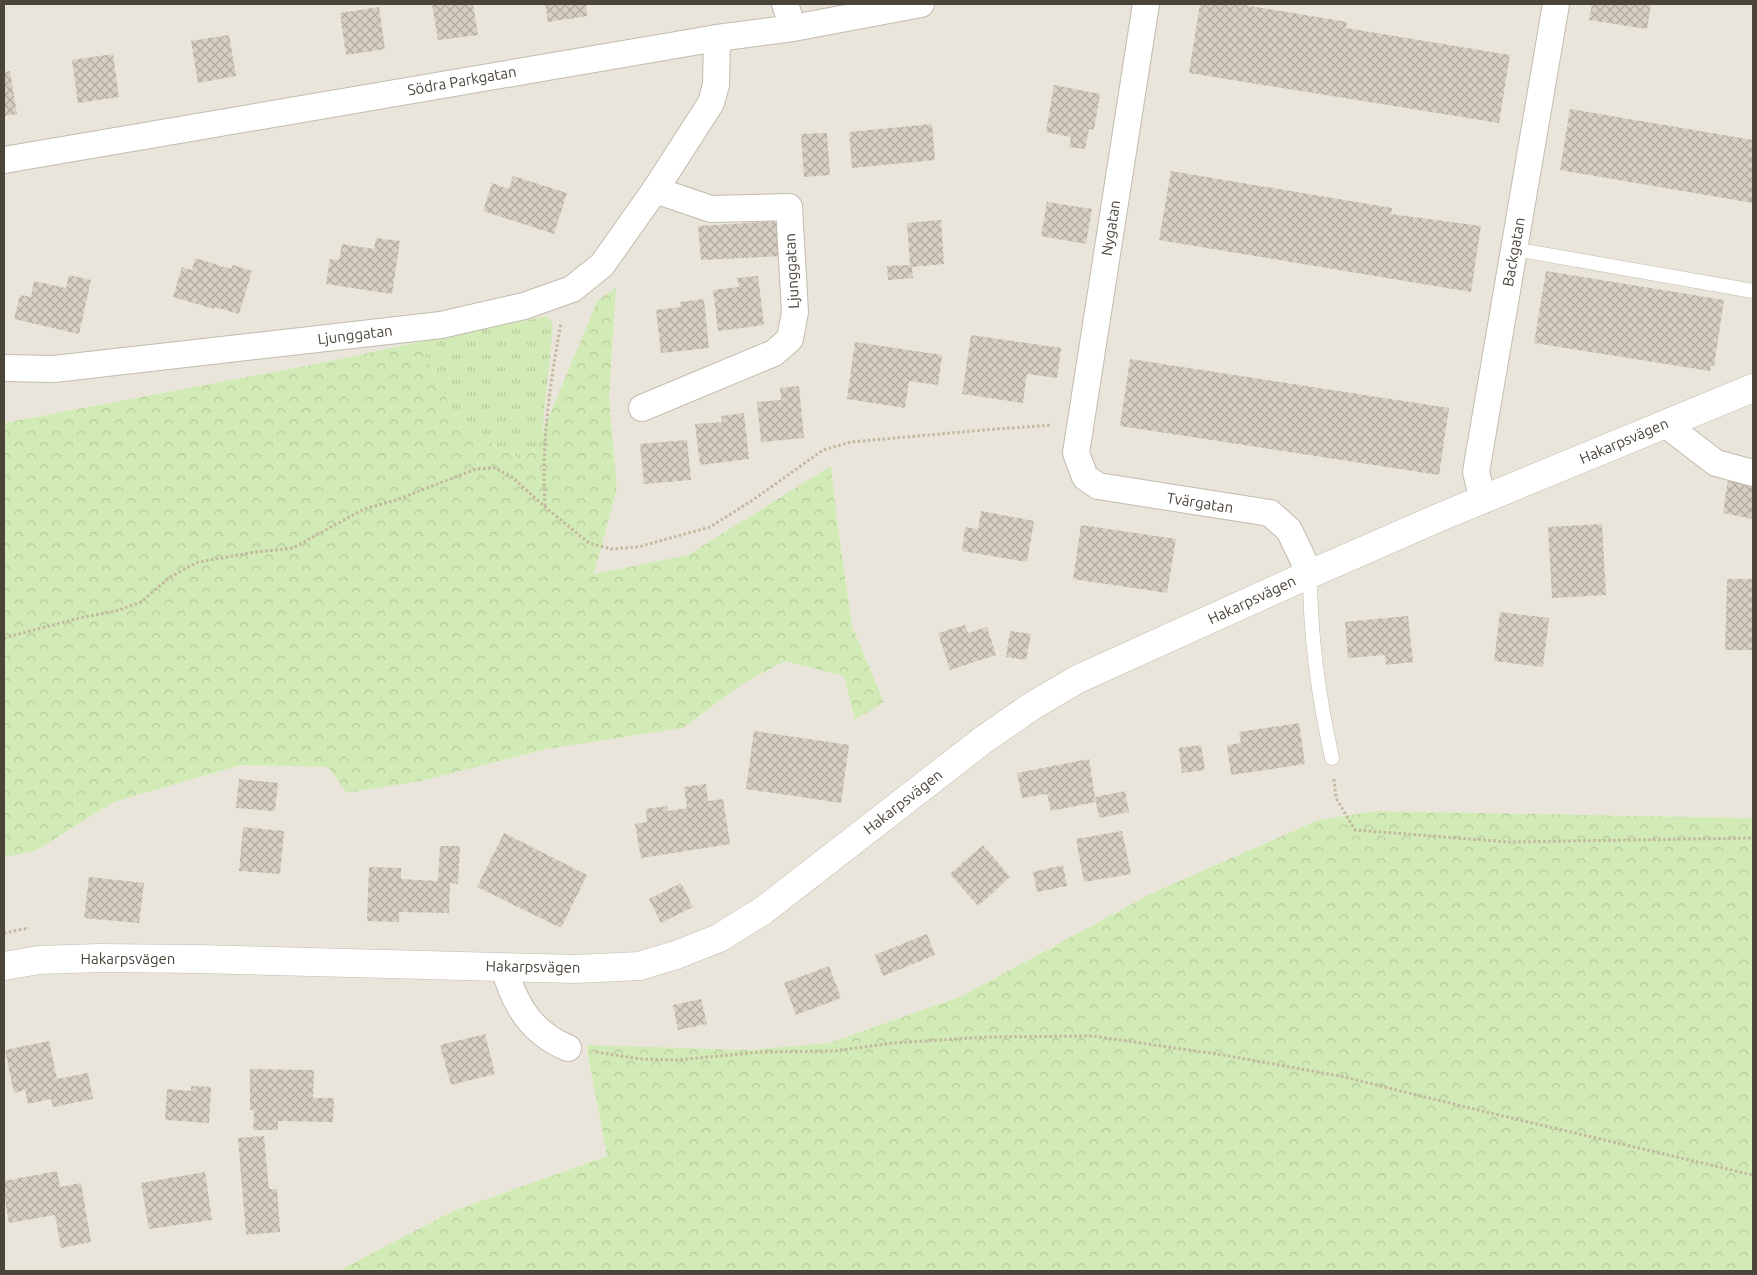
<svg xmlns="http://www.w3.org/2000/svg" width="1757" height="1275" font-family="Ubuntu,sans-serif">
<style>
.residential{fill:#eae5da}
.forest{fill:url(#forest-crowns)}
.park{fill:url(#park-tufts)}
.building{fill:url(#building-cross-hatch)}
.lines{fill:none;stroke-linecap:round;stroke-linejoin:round}
.service-casing{stroke:#c2bbae;stroke-width:15}
.minor-casing{stroke:#c2bbae;stroke-width:28}
.tertiary-casing{stroke:#c2bbae;stroke-width:29}
.path{stroke:#c4b79f;stroke-width:3;stroke-dasharray:2.5 2.5;stroke-linecap:butt}
.service{stroke:#fff;stroke-width:14}
.minor{stroke:#fff;stroke-width:26}
.tertiary{stroke:#fff;stroke-width:28}
.labels{text-anchor:middle;stroke-width:4.5;stroke-linejoin:round;paint-order:stroke}
.street-label{font-size:15px;fill:#4b4439;stroke:#fff}
</style>
<defs>
<pattern id="forest-crowns" width="20" height="18" patternUnits="userSpaceOnUse" patternTransform="scale(1.25)"><rect width="20" height="18" fill="#d2eab5"/><path d="M2 6a3 3 0 1 1 6 0M12 15a3 3 0 1 1 6 0" fill="none" stroke="#b6ca9c"/></pattern>
<pattern id="park-tufts" width="24" height="20" patternUnits="userSpaceOnUse" patternTransform="scale(1.25)"><rect width="24" height="20" fill="#d2eab5"/><path d="M3 7l-1-3M5 7V3M7 7l1-3M15 17l-1-3M17 17v-4M19 17l1-3" fill="none" stroke="#b6ca9c"/></pattern>
<pattern id="building-cross-hatch" width="8" height="8" patternUnits="userSpaceOnUse" patternTransform="scale(1.25)"><rect width="8" height="8" fill="#d8cfc1"/><path d="M0 0l8 8M0 8l8-8" fill="none" stroke="#b1aa9e"/></pattern>
</defs>
<rect width="100%" height="100%" fill="#f6f3ec"/>
<!-- residential -->
<polygon class="residential" points="4,4 1753,4 1753,818 1377,811 1318,820 1150,894 962,996 829,1043 750,1050 586,1046 607,1156 453,1211 338,1271 4,1271 4,854 35,851 114,802 241,765 328,767 347,793 421,781 547,749 683,728 742,684 785,661 844,676 855,719 884,702 852,626 838,528 831,467 688,555 594,574 617,488 609,398 616,288 536,447 419,342 326,362 4,423"/>
<!-- forest -->
<g class="forest">
<polygon points="616,288 609,398 617,488 594,574 688,555 831,466 838,528 852,626 884,702 855,720 844,676 785,661 742,684 683,728 547,749 421,781 347,793 328,767 241,765 114,802 35,851 4,857 4,423 326,362 419,342 460,426 521,459 536,447 598,300"/>
<polygon points="1376,811 1753,818 1753,1271 338,1271 453,1211 607,1156 586,1045 749,1050 829,1043 962,996 1150,894 1318,820"/>
</g>
<!-- park -->
<polygon class="park" points="547,316 553,325 542,434 536,447 521,459 460,426 419,342"/>
<!-- building -->
<g class="building">
<polygon points="432,4 473,4 478,35 438,40"/>
<polygon points="545,4 586,4 587,16 548,22"/>
<polygon points="1200,4 1238,4 1347,22 1346,28 1510,55 1499,123 1189,73"/>
<polygon points="1592,4 1651,4 1647,29 1589,20"/>
<polygon points="379,7 385,49 346,55 340,13"/>
<polygon points="229,35 236,76 198,83 191,41"/>
<polygon points="113,54 119,97 78,103 72,60"/>
<polygon points="10,71 17,114 4,116 4,72"/>
<polygon points="1054,85 1100,94 1094,130 1089,129 1085,149 1069,147 1071,137 1046,132"/>
<polygon points="1570,109 1753,140 1753,203 1560,170"/>
<polygon points="932,124 935,160 852,168 849,132"/>
<polygon points="827,133 830,175 804,177 801,134"/>
<polygon points="1171,171 1392,208 1391,214 1481,226 1471,292 1159,240"/>
<polygon points="513,176 567,193 554,234 483,211 492,183 509,189"/>
<polygon points="1047,202 1092,209 1086,244 1041,236"/>
<polygon points="941,220 944,264 912,267 913,278 888,280 887,266 910,265 907,223"/>
<polygon points="782,221 784,256 701,260 698,226"/>
<polygon points="376,238 400,241 392,294 326,284 330,259 339,260 342,244 374,249"/>
<polygon points="195,258 231,269 233,265 252,271 239,314 215,307 214,309 173,297 182,267 192,270"/>
<polygon points="1546,271 1724,300 1714,366 1711,366 1710,371 1534,343"/>
<polygon points="69,275 91,280 79,334 14,319 20,295 31,297 34,281 66,288"/>
<polygon points="758,276 764,325 718,331 713,290 739,287 737,278"/>
<polygon points="704,299 709,348 661,353 656,310 681,307 680,302"/>
<polygon points="971,335 1061,348 1057,378 1027,374 1023,403 962,394"/>
<polygon points="855,342 942,355 938,385 909,381 905,408 847,399"/>
<polygon points="1130,359 1449,408 1439,475 1120,426"/>
<polygon points="799,386 804,438 761,442 757,402 781,400 780,388"/>
<polygon points="744,413 749,459 700,465 695,424 722,422 721,416"/>
<polygon points="687,440 691,480 644,484 640,444"/>
<polygon points="1728,480 1753,485 1753,519 1723,513"/>
<polygon points="981,511 1034,521 1027,562 962,551 965,527 978,529"/>
<polygon points="1602,524 1606,595 1552,598 1548,527"/>
<polygon points="1081,525 1176,539 1167,593 1073,579"/>
<polygon points="1727,579 1753,579 1753,650 1725,650"/>
<polygon points="1500,612 1549,618 1543,667 1494,661"/>
<polygon points="1408,616 1413,662 1386,665 1385,655 1348,658 1345,622"/>
<polygon points="965,625 968,633 987,627 996,655 950,670 938,633"/>
<polygon points="1010,631 1031,634 1026,660 1006,657"/>
<polygon points="1299,723 1305,764 1231,775 1227,745 1241,743 1239,732"/>
<polygon points="754,731 849,745 841,803 746,789"/>
<polygon points="1201,745 1205,770 1182,773 1179,748"/>
<polygon points="1089,759 1095,797 1125,791 1129,812 1099,818 1096,802 1051,811 1047,794 1022,798 1017,773"/>
<polygon points="239,779 278,783 275,811 236,808"/>
<polygon points="706,784 708,801 723,799 730,844 641,858 635,824 647,822 646,809 667,806 668,811 687,808 684,787"/>
<polygon points="243,827 284,831 280,874 239,871"/>
<polygon points="1122,831 1131,874 1084,882 1076,839"/>
<polygon points="504,833 587,875 561,928 477,887"/>
<polygon points="983,845 1010,877 978,906 950,874"/>
<polygon points="440,846 460,846 458,884 450,883 449,913 399,912 399,922 367,921 369,867 401,868 401,879 438,881"/>
<polygon points="1063,865 1067,886 1037,892 1033,872"/>
<polygon points="89,877 144,883 139,923 84,918"/>
<polygon points="681,883 693,907 661,923 649,899"/>
<polygon points="927,934 935,955 883,976 875,955"/>
<polygon points="829,966 841,998 796,1015 784,983"/>
<polygon points="701,999 707,1024 678,1030 673,1005"/>
<polygon points="485,1034 495,1074 451,1085 440,1045"/>
<polygon points="49,1041 57,1079 88,1073 93,1099 53,1107 51,1099 28,1104 25,1090 14,1093 5,1050"/>
<polygon points="250,1069 314,1070 313,1098 334,1098 333,1122 278,1121 278,1130 253,1130 254,1110 250,1110"/>
<polygon points="191,1086 211,1087 209,1123 165,1120 167,1089 191,1091"/>
<polygon points="264,1136 269,1189 277,1189 280,1232 246,1235 238,1138"/>
<polygon points="57,1171 60,1187 81,1183 91,1242 61,1248 55,1215 9,1223 4,1196 4,1181"/>
<polygon points="205,1172 212,1220 149,1229 141,1183"/>
</g>
<g class="lines">
<!-- service casing -->
<g class="service-casing">
<g id="service">
<polyline points="1514,249 1753,291"/>
<path d="M1310,574C1310,638 1318,695 1332,758"/>
</g>
</g>
<!-- minor casing -->
<g class="minor-casing">
<g id="minor">
<polyline points="785,4 793,28"/>
<polyline points="1146,4 1076,453 1085,477 1098,486 1270,513 1289,530 1310,574"/>
<polyline points="4,160 717,38 793,28 921,4"/>
<polyline points="4,368 54,369 441,325 524,306 572,289 602,265 655,190 711,103 716,85 717,38"/>
<polyline points="642,408 774,353 790,339 795,312 789,207 711,209 655,190"/>
<polyline points="1665,424 1716,463 1753,473"/>
<polyline points="1483,500 1476,472 1556,4"/>
<path d="M504,967C514,1004 531,1033 568,1048"/>
</g>
</g>
<!-- tertiary casing -->
<g class="tertiary-casing">
<polyline id="tertiary" points="4,966 39,960 100,958 197,959 575,969 639,966 676,955 719,938 764,910 983,740 1032,706 1078,679 1310,574 1445,515 1753,388"/>
</g>
<!-- path -->
<g class="path">
<path d="M545,506C541,444 550,384 561,323"/>
<polyline points="4,638 79,618 116,611 141,602 170,577 198,562 256,552 293,548 364,509 396,500 476,469 495,468 512,477 545,507 589,543 611,549 638,547 710,527 753,500 823,450 851,442 984,430 1052,425"/>
<polyline points="1334,779 1336,798 1355,830 1509,842 1753,838"/>
<polyline points="4,933 29,928"/>
<polyline points="596,1052 640,1059 677,1060 761,1052 833,1051 894,1043 988,1037 1093,1036 1223,1055 1340,1076 1486,1112 1753,1175"/>
</g>
<!-- service -->
<use href="#service" class="service"/>
<!-- minor -->
<use href="#minor" class="minor"/>
<!-- tertiary -->
<use href="#tertiary" class="tertiary"/>
</g>
<g class="labels">
<!-- street labels -->
<g class="street-label">
<text transform="translate(462 81) rotate(-10)" y="5">Södra Parkgatan</text>
<text transform="translate(1111 228) rotate(-81)" y="5">Nygatan</text>
<text transform="translate(1514 252) rotate(-80)" y="5">Backgatan</text>
<text transform="translate(792 271) rotate(-93)" y="5">Ljunggatan</text>
<text transform="translate(355 335) rotate(-7)" y="5">Ljunggatan</text>
<text transform="translate(1624 441) rotate(-23)" y="5">Hakarpsvägen</text>
<text transform="translate(1200 503) rotate(9)" y="5">Tvärgatan</text>
<text transform="translate(1252 600) rotate(-25)" y="5">Hakarpsvägen</text>
<text transform="translate(903 802) rotate(-38)" y="5">Hakarpsvägen</text>
<text x="128" y="964">Hakarpsvägen</text>
<text transform="translate(533 967) rotate(1)" y="5">Hakarpsvägen</text>
</g>
</g>
<!-- border -->
<rect width="1757" height="1275" fill="none" stroke="#4b4439" stroke-width="10"/>
</svg>
